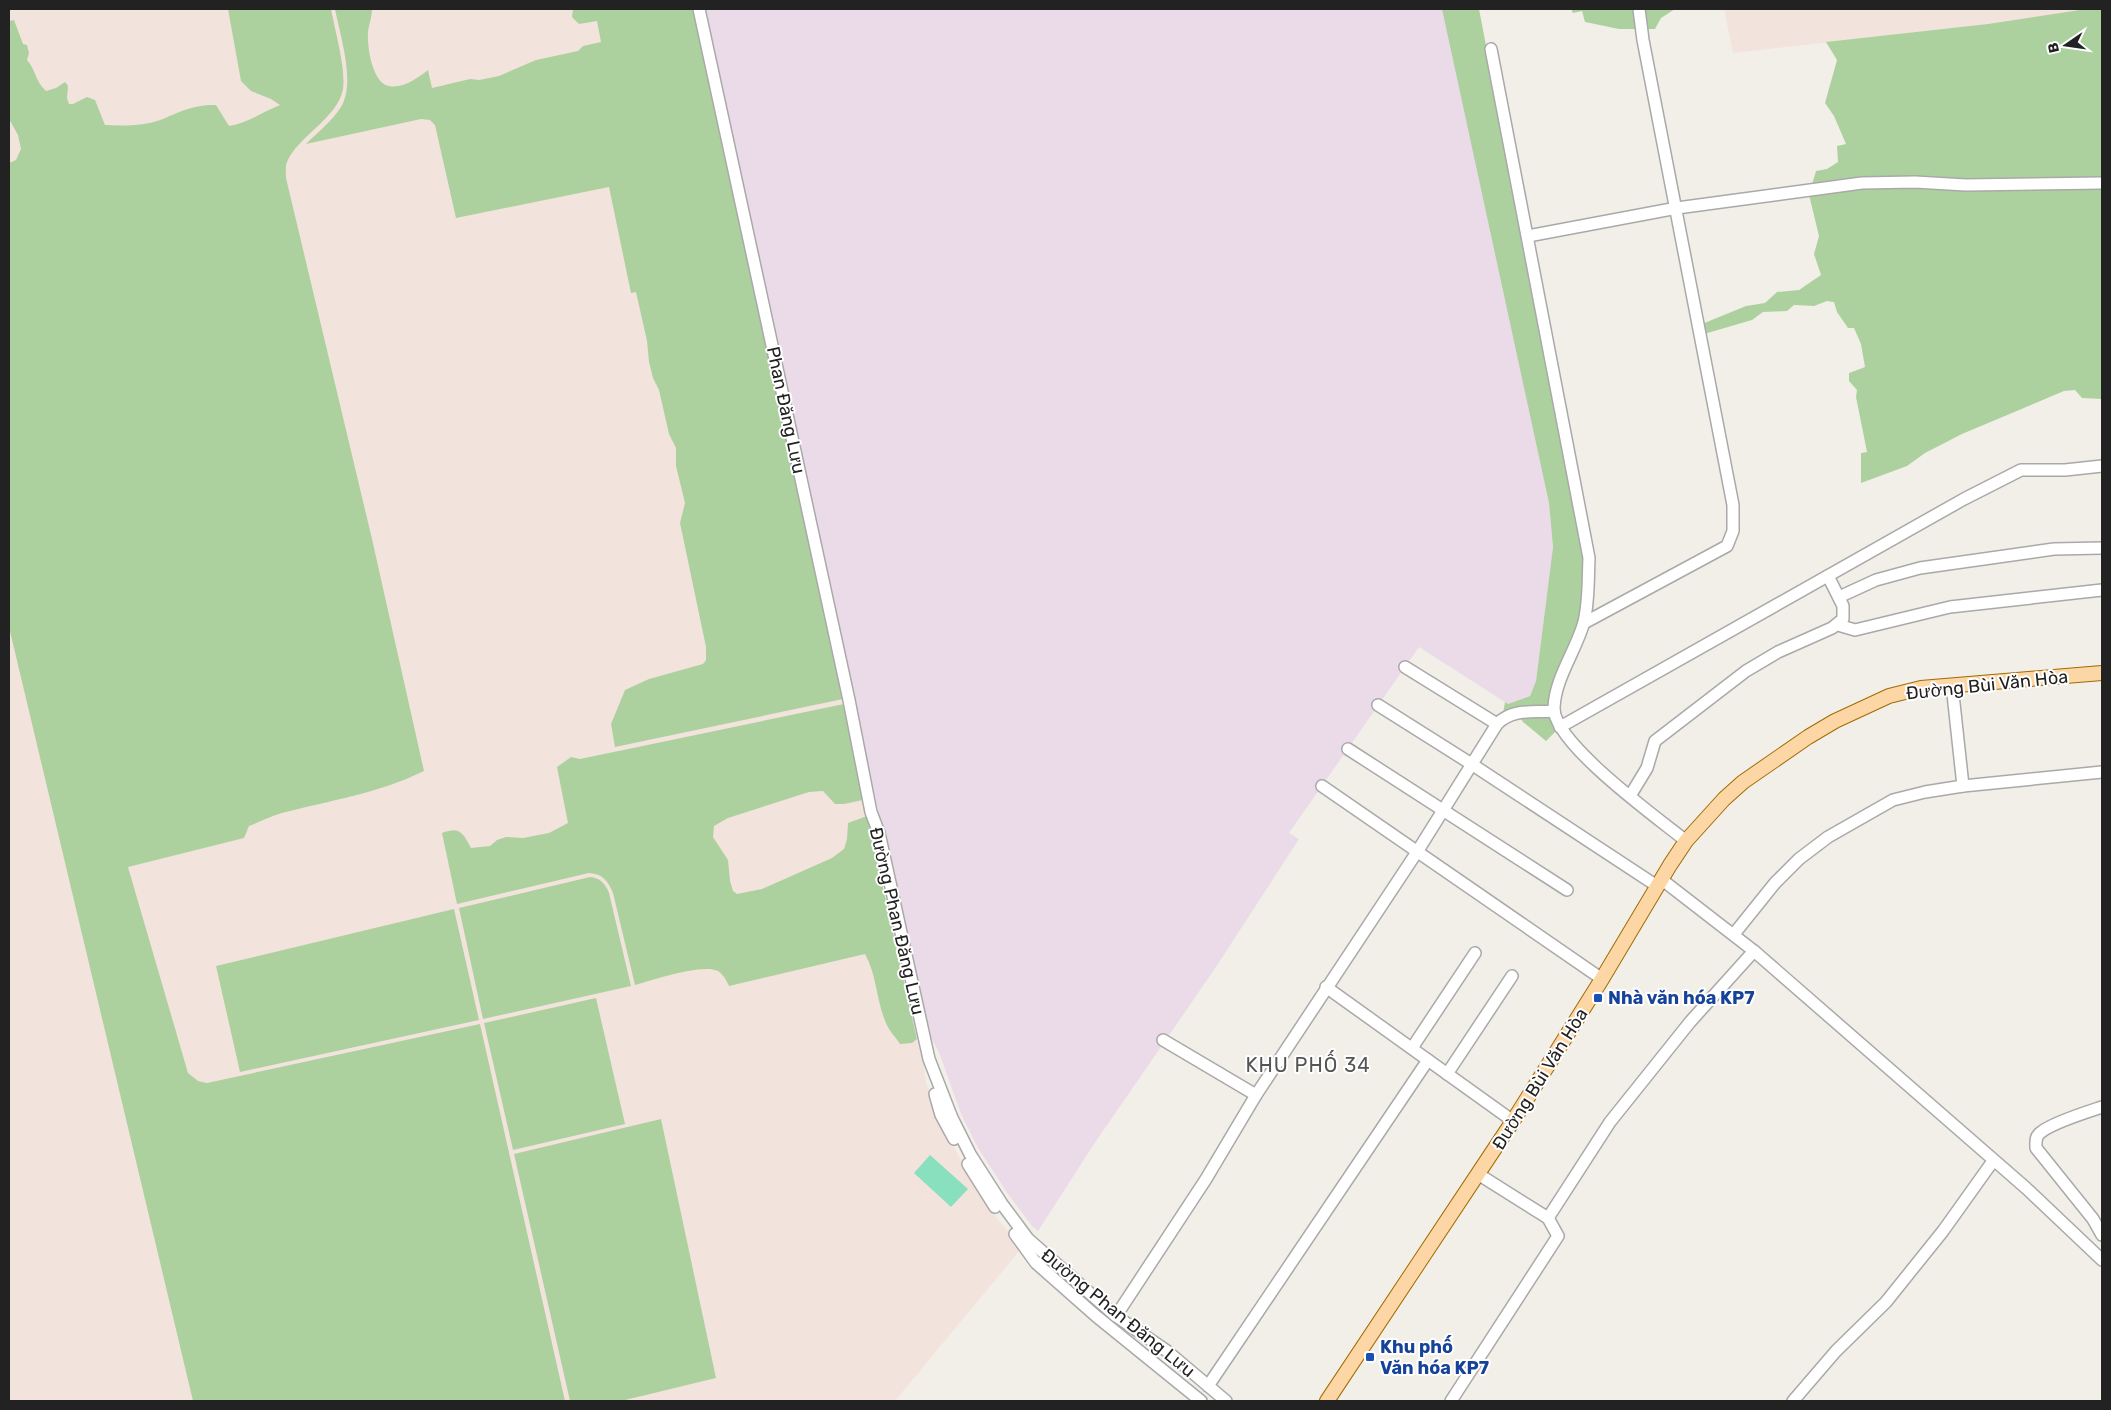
<svg xmlns="http://www.w3.org/2000/svg" width="2111" height="1410" font-family="Rubik,sans-serif">
<style>
.industrial{fill:#ebdbe8}
.military{fill:#f3e3dd}
.forest{fill:#add19e}
.pitch{fill:#88e0be}
.lines{fill:none;stroke-linecap:round;stroke-linejoin:round}
.minor-casing{stroke:#a9a9a9;stroke-width:14}
.major-casing{stroke:#a06b00;stroke-width:16}
.minor{stroke:#fff;stroke-width:11}
.major{stroke:#fcd6a4;stroke-width:14}
.transit-dot{fill:#1a4fb4;stroke:#fff;stroke-width:2}
.labels{text-anchor:middle;stroke-width:4;stroke-linejoin:round;paint-order:stroke}
.street-label{font-size:18px;fill:#222;stroke:#fff}
.transit-label{font-size:18px;font-weight:bold;fill:#164399;stroke:#fff;text-anchor:start}
.quarter-label{font-size:20px;letter-spacing:1px;fill:#555;stroke:#fff}
</style>
<rect width="100%" height="100%" fill="#f2efe9"/>
<!-- industrial -->
<polygon class="industrial" points="705,9 1444,9 1529,396 1549,503 1553,547 1536,681 1530,696 1508,704 1419,647 1289,833 1299,839 1216,967 1094,1144 1038,1231 1032,1226 1008,1194 978,1148 961,1114 940,1055 924,1023"/>
<!-- military -->
<g class="military">
<polygon points="9,9 693,9 843,699 867,816 913,1026 924,1064 925,1080 942,1125 962,1162 991,1210 1021,1249 895,1401 9,1401"/>
<polygon points="1724,9 2086,9 1988,24 1733,53"/>
</g>
<!-- forest -->
<g class="forest">
<path d="M228,9H331C335,31 346,68 343,89C338,118 297,137 287,162C285,167 286,173 286,178L372,539L424,771C377,794 331,800 282,813C271,816 260,822 249,826L244,838L128,867L188,1073L198,1081L207,1083L480,1024L565,1401H193L9,627V163L16,160L21,149L18,135L9,119V21L14,20L23,44L27,45L29,53L27,60C36,70 35,81 46,91L56,88L65,82L68,86L67,98L69,104H73L87,97L95,100L105,125C124,126 145,126 163,119C181,111 196,104 216,105L229,126C248,123 262,112 280,105L271,99L251,91L241,81Z"/>
<path d="M335,9H372C372,17 369,24 368,32C367,46 372,83 389,86C402,89 418,78 428,70L432,88L470,79L479,80L499,76L536,60L578,51L583,46L601,42L597,21L579,24L572,17L573,9H693L843,699L615,747L611,724L625,690L649,679L703,664L706,660V647L680,523L685,503L676,466V448L669,434L659,390L653,378L649,362L647,341L636,292L631,293L609,187L456,218L435,125L430,120L421,119L306,144C317,133 332,121 341,107C356,82 340,36 335,9Z"/>
<polygon points="1442,9 1479,9 1585,559 1580,623 1553,693 1558,729 1546,741 1523,722 1515,710 1503,714 1505,702 1508,704 1530,696 1536,681 1553,547 1549,503"/>
<polygon points="1571,9 1675,9 1661,18 1655,29 1619,29 1585,22 1582,11 1573,13"/>
<polygon points="2086,9 2102,9 2102,399 2082,398 2075,390 2064,391 1962,434 1925,453 1907,466 1861,483 1861,453 1867,452 1856,397 1857,390 1849,381 1849,373 1865,367 1861,344 1854,328 1848,328 1837,312 1834,302 1827,301 1814,306 1794,305 1787,311 1763,312 1752,320 1704,334 1702,324 1746,306 1765,303 1777,292 1799,290 1821,275 1814,254 1819,236 1809,195 1816,171 1827,169 1838,162 1837,146 1846,144 1834,116 1825,103 1837,60 1826,42 1988,24"/>
<path d="M844,704L863,800L844,804H835L823,791L809,792L728,818L714,826L713,837L728,860L730,881L733,891L737,894L762,889L832,858L844,849L847,839L848,823L867,816L917,1039L912,1043L900,1044C897,1039 892,1034 889,1029C876,1006 878,977 865,954L729,986C726,980 724,975 718,971C702,963 653,980 635,985L613,893C608,881 603,874 589,873L457,904L442,833C460,826 463,833 471,848L490,846L497,840L506,837L523,838L549,833L568,823L557,767L571,757L580,759Z"/>
<path d="M590,877C600,878 605,883 609,893L631,986L483,1019L459,908Z"/>
<polygon points="454,909 479,1020 240,1072 216,966"/>
<polygon points="596,998 625,1124 513,1150 484,1023"/>
<polygon points="661,1119 716,1378 621,1401 570,1401 514,1154"/>
</g>
<!-- pitch -->
<polygon class="pitch" points="930,1155 968,1189 951,1207 914,1173"/>
<g class="lines">
<!-- minor casing -->
<g class="minor-casing">
<g id="minor">
<polyline points="699,9 849,700 871,812 879,833 929,1059 952,1118 970,1154 1002,1204 1028,1239 1116,1316 1167,1351 1226,1401"/>
<path d="M1491,49L1589,558C1588,579 1589,601 1584,622C1576,651 1555,678 1554,708C1553,743 1659,819 1686,841"/>
<polyline points="1528,236 1677,208 1862,183 1915,182 1966,185 2102,183"/>
<polyline points="1839,597 1876,580 1920,568 2054,549 2102,548"/>
<polyline points="1584,623 1727,546 1733,531 1733,505 1643,40 1639,9"/>
<polyline points="1838,625 1855,630 1950,607 2102,590"/>
<polyline points="1405,667 1497,724"/>
<polyline points="1952,685 1963,786"/>
<polyline points="1378,705 1473,765 1657,886"/>
<polyline points="1560,727 1964,499 2021,470 2065,470 2102,466"/>
<polyline points="1348,749 1567,890"/>
<polyline points="1322,786 1602,979"/>
<polyline points="1630,796 1647,768 1655,741 1746,671 1778,652 1832,628 1843,619 1843,606 1828,576"/>
<polyline points="1661,879 1754,951 2026,1188 2102,1260"/>
<polyline points="1734,934 1775,883 1799,859 1828,837 1893,800 1925,792 1963,786 2102,772"/>
<polyline points="1326,987 1513,1121"/>
<polyline points="1163,1040 1256,1095"/>
<polyline points="1412,1048 1475,953"/>
<polyline points="1447,1074 1512,976"/>
<polyline points="935,1094 941,1115 954,1139"/>
<path d="M2102,1107C2087,1112 2051,1123 2040,1133C2035,1137 2036,1142 2036,1148L2093,1219L2102,1235"/>
<polyline points="968,1164 995,1207"/>
<polyline points="1548,1218 1610,1122 1690,1022 1754,951"/>
<polyline points="1015,1234 1036,1263 1096,1316 1201,1401"/>
<path d="M1116,1316L1206,1179L1256,1095L1417,852L1497,724C1513,708 1532,713 1554,711"/>
<polyline points="1208,1386 1428,1060"/>
<polyline points="1451,1401 1558,1236 1548,1218 1478,1174"/>
<polyline points="1793,1401 1836,1351 1886,1302 1943,1231 1993,1161"/>
</g>
</g>
<!-- major casing -->
<g class="major-casing">
<polyline id="major" points="1327,1401 1513,1121 1602,979 1670,865 1686,841 1724,799 1743,782 1808,737 1835,721 1889,696 1921,688 2102,673"/>
</g>
<!-- minor -->
<use href="#minor" class="minor"/>
<!-- major -->
<use href="#major" class="major"/>
</g>
<!-- markers -->
<g class="transit-dot">
<rect x="1593" y="993" width="10" height="10" rx="2.5"/>
<rect x="1365" y="1352" width="10" height="10" rx="2.5"/>
</g>
<g class="labels">
<!-- street labels -->
<g class="street-label">
<text transform="translate(786 410) rotate(78)" y="6">Phan Đăng Lưu</text>
<text transform="translate(1987 685) rotate(-6)" y="6">Đường Bùi Văn Hòa</text>
<text transform="translate(897 921) rotate(77)" y="6">Đường Phan Đăng Lưu</text>
<text transform="translate(1540 1079) rotate(-58)" y="6">Đường Bùi Văn Hòa</text>
<text transform="translate(1118 1313) rotate(39)" y="6">Đường Phan Đăng Lưu</text>
</g>
<!-- transit labels -->
<g class="transit-label">
<text x="1608" y="1004">Nhà văn hóa KP7</text>
<text x="1380" y="1353">Khu phố<tspan x="1380" dy="21">Văn hóa KP7</tspan></text>
</g>
<!-- quarter labels -->
<g class="quarter-label">
<text x="1308" y="1072">KHU PHỐ 34</text>
</g>
</g>
<!-- border -->
<rect width="2111" height="1410" fill="none" stroke="#222222" stroke-width="20"/>
<!-- north arrow -->
<g transform="translate(2066 45) rotate(257)" stroke="#ffffff" stroke-width="4" paint-order="stroke">
<path d="M0-4L9 19L0 12L-9 19Z" fill="#222222"/>
<text y="-8" font-size="14" font-weight="bold" text-anchor="middle" fill="#222222">B</text>
</g>
</svg>
